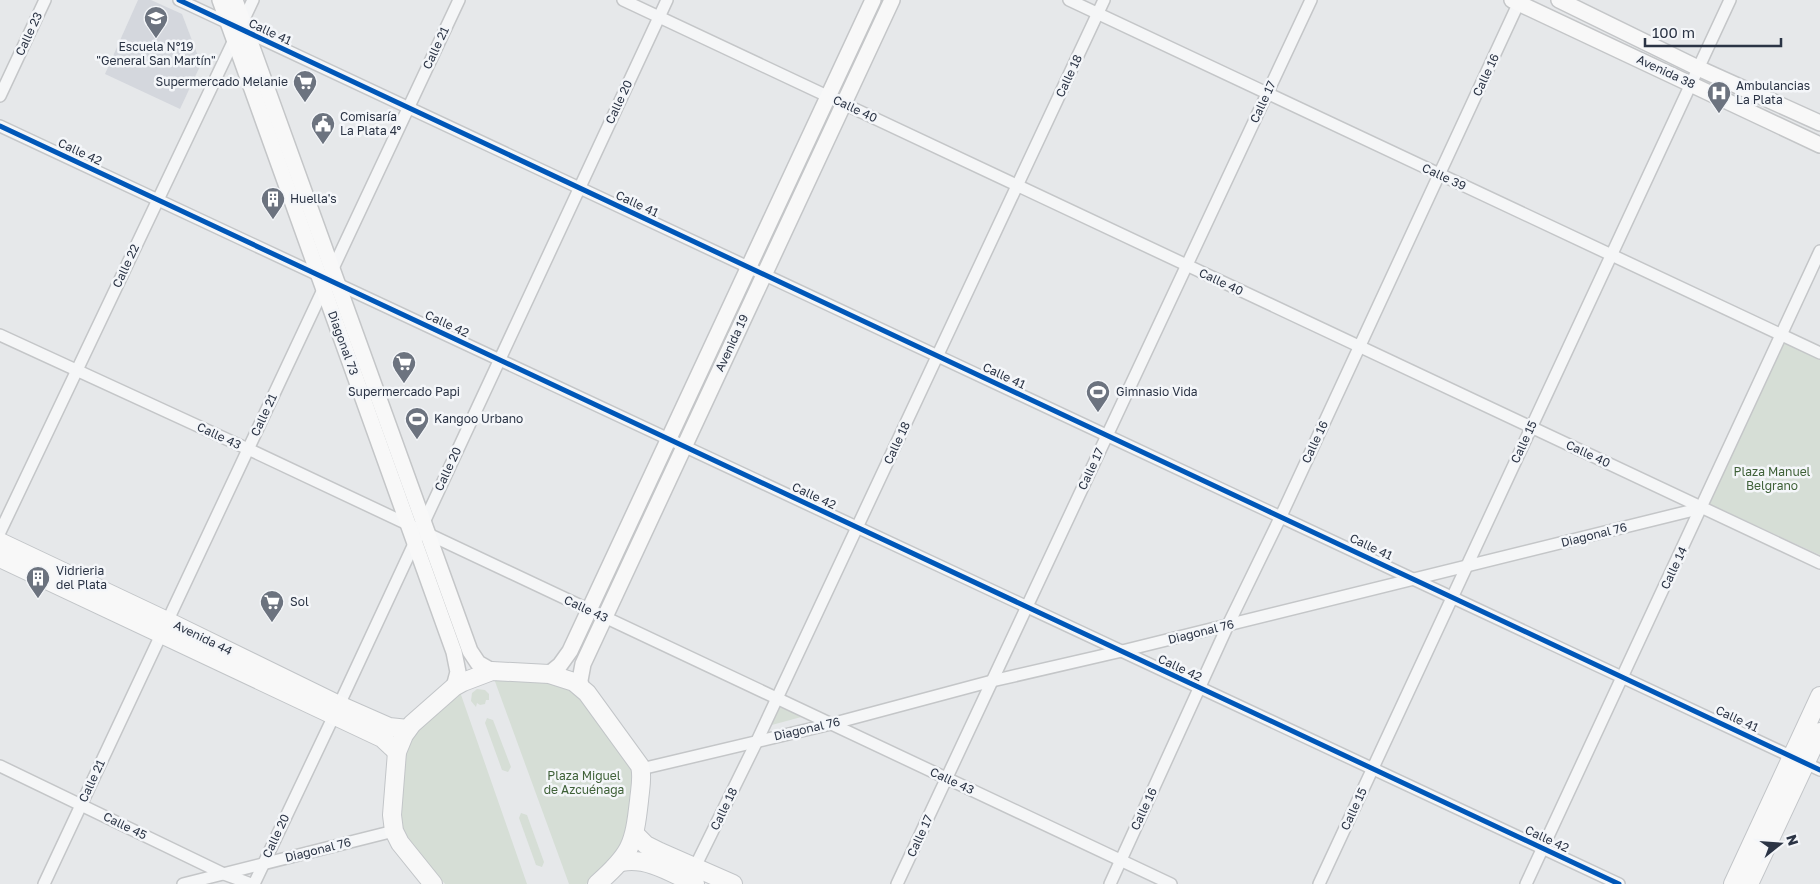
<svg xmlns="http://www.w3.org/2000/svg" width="1820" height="884" font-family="'Golos Text',sans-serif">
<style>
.built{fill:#d4d7dd}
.green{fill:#d6ded6}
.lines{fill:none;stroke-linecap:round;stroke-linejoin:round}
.minor-casing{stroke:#c4c6c8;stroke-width:14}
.secondary-casing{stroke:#c4c6c8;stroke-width:18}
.primary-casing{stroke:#c2c5c8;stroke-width:20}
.minor{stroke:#f5f6f7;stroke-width:11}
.secondary{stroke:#f8f8f8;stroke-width:15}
.primary{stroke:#f8f8f8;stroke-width:18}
.cycleway-casing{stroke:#f4f6f9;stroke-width:8}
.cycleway{stroke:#0057b8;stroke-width:5}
.labels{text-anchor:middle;stroke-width:5;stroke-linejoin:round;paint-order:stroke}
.street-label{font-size:12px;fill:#2b3445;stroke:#f4f6f9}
.poi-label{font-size:12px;fill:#2b3445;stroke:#f4f6f9;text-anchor:start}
.park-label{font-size:12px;fill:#3f6138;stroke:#f4f6f9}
</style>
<rect width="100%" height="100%" fill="#e6e8ea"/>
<!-- built -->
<polygon class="built" points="138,0 151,0 182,14 201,64 180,109 105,74"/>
<!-- green -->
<g class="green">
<polygon points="1784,340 1820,358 1820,555 1707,503"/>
<polygon points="493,676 563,681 577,690 631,762 635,778 623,852 586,884 569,884"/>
<polygon points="459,689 527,884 445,884 406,837 400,823 403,754 414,731"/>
<polygon points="477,689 485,690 489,694 489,700 486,700 485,704 480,705 477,703 476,707 471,701 472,693"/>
<polygon points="779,704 805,716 768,726"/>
<polygon points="487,718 493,720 511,767 508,772 502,770 485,723"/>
<polygon points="521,813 527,815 544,862 542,867 536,865 519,818"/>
</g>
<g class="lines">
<!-- minor casing -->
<g class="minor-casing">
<g id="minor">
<polyline points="179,0 1820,770"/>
<polyline points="623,0 1820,563"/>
<polyline points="1069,0 1820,353"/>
<polyline points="0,96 45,0"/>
<polyline points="0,126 1619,884"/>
<polyline points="0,335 248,449 1171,884"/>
<polyline points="0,532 253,0"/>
<polyline points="0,766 224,874 251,884"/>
<polyline points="641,769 831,724 992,681 1122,651 1702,508"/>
<polyline points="692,873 757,741 1104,0"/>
<polyline points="44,884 459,0"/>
<polyline points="183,884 394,831"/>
<polyline points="254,884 339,705 667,0"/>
<polyline points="897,884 1311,0"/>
<polyline points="1110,884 1228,625 1281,516 1520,0"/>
<polyline points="1319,884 1730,0"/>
<polyline points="1526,884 1820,251"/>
</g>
</g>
<!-- secondary casing -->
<g class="secondary-casing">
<g id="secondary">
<polyline points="220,0 454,652 458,672 454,687"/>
<polyline points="235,0 470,651 478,663 492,671"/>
<polyline points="1512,0 1820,145"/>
<polyline points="1559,0 1698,68 1820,123"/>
<polyline points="549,674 560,665 570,651 873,0"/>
<polyline points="581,687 580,680 583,664 892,0"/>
</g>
</g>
<!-- primary casing -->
<g class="primary-casing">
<g id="primary">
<polyline points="0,542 167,621 339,705 389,727 408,729"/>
<polyline points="0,558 382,738 397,752"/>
<polyline points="635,834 646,845 660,852 733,884"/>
<path d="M622,862C647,857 672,873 695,884"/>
<path d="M433,884L400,843L394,831L392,815L397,752L404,735L412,724L454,687L463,682L492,671L549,674L574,682L587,693L640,766C643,777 640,789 639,801C634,845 631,854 597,884"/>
<polyline points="1733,884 1820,696"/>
<polyline points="1749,884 1820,732"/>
</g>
</g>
<!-- minor -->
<use href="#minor" class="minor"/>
<!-- secondary -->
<use href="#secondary" class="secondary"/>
<!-- primary -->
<use href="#primary" class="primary"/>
<!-- cycleway casing -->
<g class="cycleway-casing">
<g id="cycleway">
<polyline points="179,0 1820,770"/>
<polyline points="0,126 1619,884"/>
</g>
</g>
<!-- cycleway -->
<use href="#cycleway" class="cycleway"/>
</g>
<!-- icons -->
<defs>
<g id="school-pin" transform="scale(1.25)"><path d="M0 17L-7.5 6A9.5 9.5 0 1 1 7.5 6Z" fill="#6c737f" stroke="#f4f6f9"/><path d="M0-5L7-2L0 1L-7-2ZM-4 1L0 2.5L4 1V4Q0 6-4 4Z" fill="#fff"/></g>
<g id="supermarket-pin" transform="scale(1.25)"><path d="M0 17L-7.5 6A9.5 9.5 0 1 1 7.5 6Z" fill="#6c737f" stroke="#f4f6f9"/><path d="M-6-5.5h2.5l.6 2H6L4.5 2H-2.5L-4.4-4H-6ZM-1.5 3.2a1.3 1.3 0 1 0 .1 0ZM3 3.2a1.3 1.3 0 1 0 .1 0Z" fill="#fff"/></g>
<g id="hospital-pin" transform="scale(1.25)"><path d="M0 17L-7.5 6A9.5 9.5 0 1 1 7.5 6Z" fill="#6c737f" stroke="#f4f6f9"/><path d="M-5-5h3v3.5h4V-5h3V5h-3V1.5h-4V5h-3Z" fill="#fff"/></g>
<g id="civic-pin" transform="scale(1.25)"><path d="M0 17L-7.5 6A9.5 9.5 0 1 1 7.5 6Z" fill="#6c737f" stroke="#f4f6f9"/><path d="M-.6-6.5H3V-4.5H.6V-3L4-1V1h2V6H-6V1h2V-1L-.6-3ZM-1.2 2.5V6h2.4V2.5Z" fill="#fff"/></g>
<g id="building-pin" transform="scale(1.25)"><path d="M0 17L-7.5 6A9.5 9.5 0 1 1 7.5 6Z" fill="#6c737f" stroke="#f4f6f9"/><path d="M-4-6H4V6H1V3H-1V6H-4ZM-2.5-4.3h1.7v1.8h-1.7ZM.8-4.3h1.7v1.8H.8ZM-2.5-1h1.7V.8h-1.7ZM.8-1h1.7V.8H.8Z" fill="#fff"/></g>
<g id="stadium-pin" transform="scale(1.25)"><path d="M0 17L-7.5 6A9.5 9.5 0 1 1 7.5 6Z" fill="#6c737f" stroke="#f4f6f9"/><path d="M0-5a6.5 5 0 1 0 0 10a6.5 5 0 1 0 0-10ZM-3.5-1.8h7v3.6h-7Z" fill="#fff"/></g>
</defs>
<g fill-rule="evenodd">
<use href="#school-pin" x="156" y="18"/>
<use href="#supermarket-pin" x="305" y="82"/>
<use href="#hospital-pin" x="1719" y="93"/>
<use href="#civic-pin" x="323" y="124"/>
<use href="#building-pin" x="273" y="199"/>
<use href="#supermarket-pin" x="404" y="363"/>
<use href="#stadium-pin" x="1098" y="392"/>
<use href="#stadium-pin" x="417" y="419"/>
<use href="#building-pin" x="38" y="578"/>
<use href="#supermarket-pin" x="272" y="602"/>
</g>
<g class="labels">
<!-- street labels -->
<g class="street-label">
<text transform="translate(270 32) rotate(25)" y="4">Calle 41</text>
<text transform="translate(29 34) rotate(-65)" y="4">Calle 23</text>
<text transform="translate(436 48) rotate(-65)" y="4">Calle 21</text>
<text transform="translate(1666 72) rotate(25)" y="4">Avenida 38</text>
<text transform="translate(1486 75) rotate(-65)" y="4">Calle 16</text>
<text transform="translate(1069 76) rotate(-65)" y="4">Calle 18</text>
<text transform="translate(619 102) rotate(-65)" y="4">Calle 20</text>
<text transform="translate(1263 102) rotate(-65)" y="4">Calle 17</text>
<text transform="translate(855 109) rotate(25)" y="4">Calle 40</text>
<text transform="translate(80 152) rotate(25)" y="4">Calle 42</text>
<text transform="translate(1444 177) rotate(25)" y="4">Calle 39</text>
<text transform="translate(637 204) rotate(25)" y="4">Calle 41</text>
<text transform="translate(126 266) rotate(-65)" y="4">Calle 22</text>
<text transform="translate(1221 282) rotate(25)" y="4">Calle 40</text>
<text transform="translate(447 324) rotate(25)" y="4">Calle 42</text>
<text transform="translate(343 343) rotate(70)" y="4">Diagonal 73</text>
<text transform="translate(732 343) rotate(-65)" y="4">Avenida 19</text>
<text transform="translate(1004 376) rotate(25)" y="4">Calle 41</text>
<text transform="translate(264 415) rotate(-65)" y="4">Calle 21</text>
<text transform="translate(219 436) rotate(25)" y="4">Calle 43</text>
<text transform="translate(1315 442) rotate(-65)" y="4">Calle 16</text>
<text transform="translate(1524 442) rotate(-65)" y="4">Calle 15</text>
<text transform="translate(897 443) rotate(-65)" y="4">Calle 18</text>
<text transform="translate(1588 454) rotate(25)" y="4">Calle 40</text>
<text transform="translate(448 469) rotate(-65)" y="4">Calle 20</text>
<text transform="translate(1091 469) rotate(-65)" y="4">Calle 17</text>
<text transform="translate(814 496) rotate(25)" y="4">Calle 42</text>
<text transform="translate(1594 535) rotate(-14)" y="4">Diagonal 76</text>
<text transform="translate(1371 547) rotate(25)" y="4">Calle 41</text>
<text transform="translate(1674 568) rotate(-65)" y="4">Calle 14</text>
<text transform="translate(586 609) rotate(25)" y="4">Calle 43</text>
<text transform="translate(1201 632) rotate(-14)" y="4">Diagonal 76</text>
<text transform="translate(203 638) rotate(26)" y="4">Avenida 44</text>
<text transform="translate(1180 668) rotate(25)" y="4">Calle 42</text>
<text transform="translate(1737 719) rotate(25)" y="4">Calle 41</text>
<text transform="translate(807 729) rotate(-13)" y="4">Diagonal 76</text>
<text transform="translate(92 781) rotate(-65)" y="4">Calle 21</text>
<text transform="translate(952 781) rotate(25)" y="4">Calle 43</text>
<text transform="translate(724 809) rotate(-64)" y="4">Calle 18</text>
<text transform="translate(1144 809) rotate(-65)" y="4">Calle 16</text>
<text transform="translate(1354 809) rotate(-65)" y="4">Calle 15</text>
<text transform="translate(125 826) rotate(26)" y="4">Calle 45</text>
<text transform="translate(276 836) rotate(-65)" y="4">Calle 20</text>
<text transform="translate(920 836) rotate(-65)" y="4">Calle 17</text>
<text transform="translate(1547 839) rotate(25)" y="4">Calle 42</text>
<text transform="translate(318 850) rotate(-14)" y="4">Diagonal 76</text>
</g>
<!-- poi labels -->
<g class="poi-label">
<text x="156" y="51" text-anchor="middle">Escuela N°19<tspan x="156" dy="14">"General San Martín"</tspan></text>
<text x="288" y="86" text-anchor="end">Supermercado Melanie</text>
<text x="1736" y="90">Ambulancias<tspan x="1736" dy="14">La Plata</tspan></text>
<text x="340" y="121">Comisaría<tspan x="340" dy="14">La Plata 4°</tspan></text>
<text x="290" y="203">Huella's</text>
<text x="404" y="396" text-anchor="middle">Supermercado Papi</text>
<text x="1116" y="396">Gimnasio Vida</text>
<text x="434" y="423">Kangoo Urbano</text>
<text x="56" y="575">Vidrieria<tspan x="56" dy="14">del Plata</tspan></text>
<text x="290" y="606">Sol</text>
</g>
<!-- park labels -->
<g class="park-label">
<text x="1772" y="476">Plaza Manuel<tspan x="1772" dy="14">Belgrano</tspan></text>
<text x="584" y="780">Plaza Miguel<tspan x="584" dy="14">de Azcuénaga</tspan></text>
</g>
</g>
<!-- north arrow -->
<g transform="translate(1780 844) rotate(73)" stroke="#f4f6f9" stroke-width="4" paint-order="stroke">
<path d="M0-4L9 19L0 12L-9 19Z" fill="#2b3445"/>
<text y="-8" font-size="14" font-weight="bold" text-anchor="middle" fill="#2b3445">N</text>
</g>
<!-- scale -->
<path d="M1645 38v8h136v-8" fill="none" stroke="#2b3445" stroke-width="2.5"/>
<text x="1652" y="38" font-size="15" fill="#2b3445" stroke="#f4f6f9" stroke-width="4" paint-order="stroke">100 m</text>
</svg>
